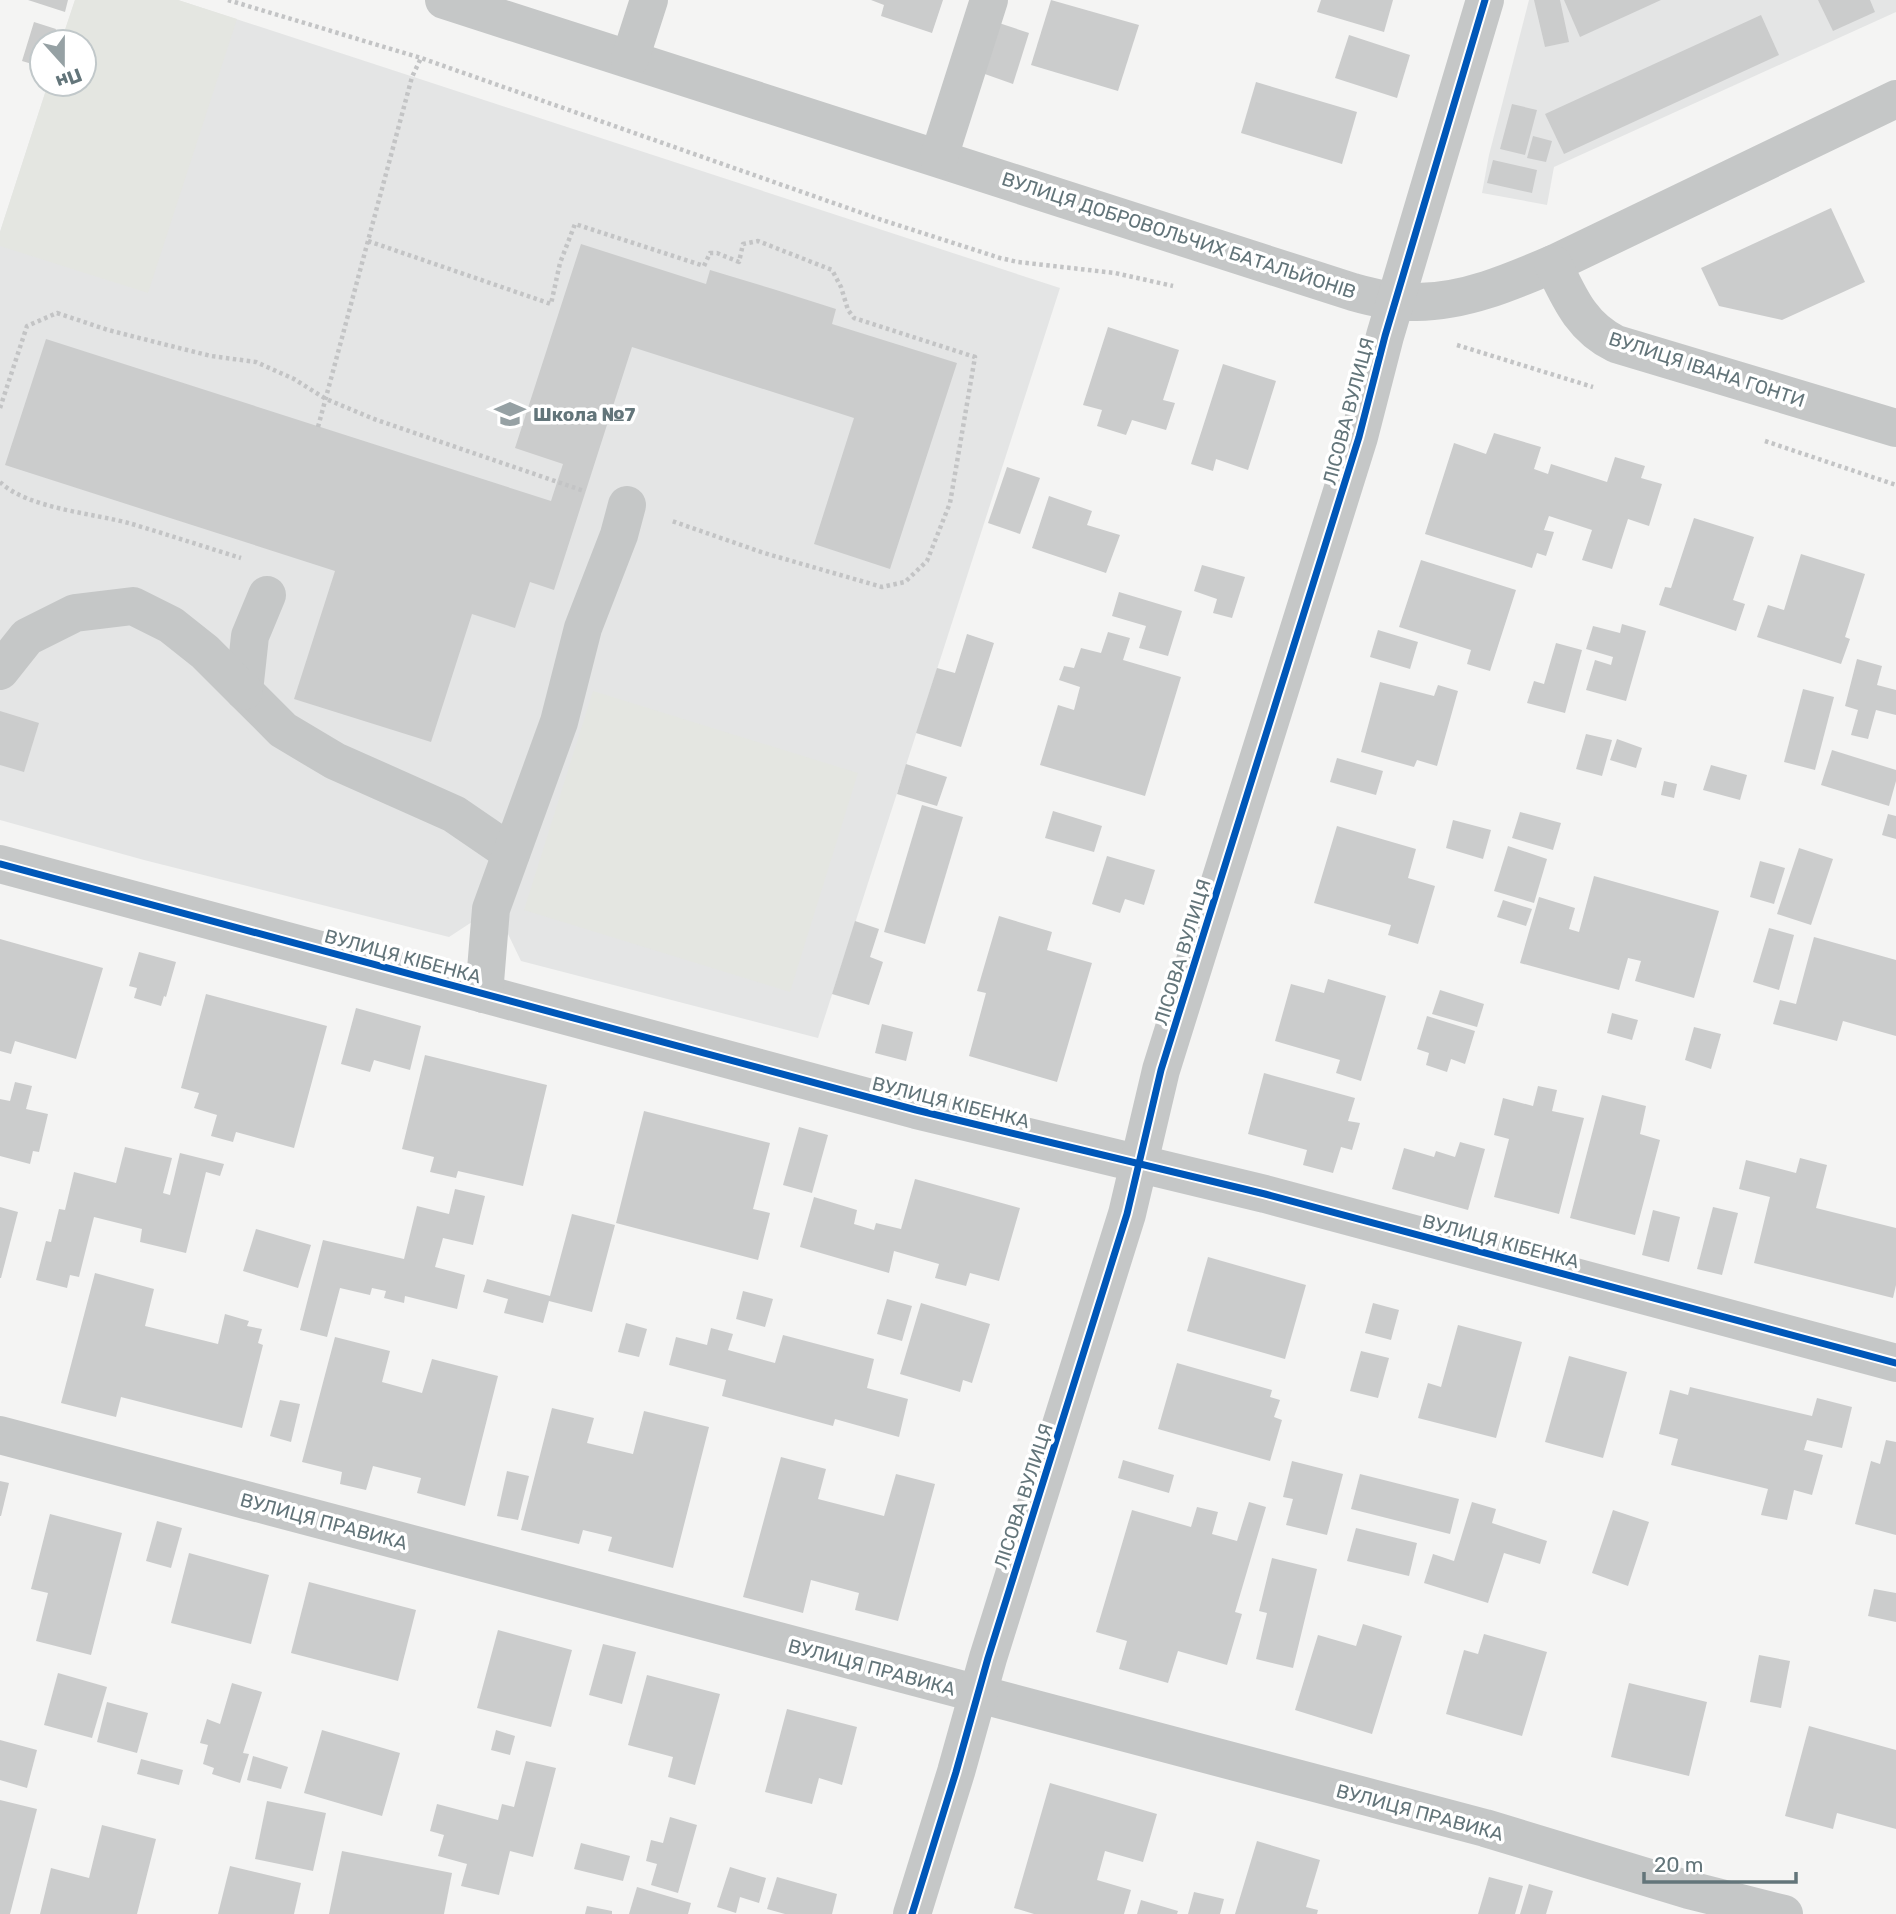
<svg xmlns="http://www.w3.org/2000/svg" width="1896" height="1914" font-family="Rubik,sans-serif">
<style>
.built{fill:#e4e5e5}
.green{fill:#e4e6e1}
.building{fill:#cbcccc}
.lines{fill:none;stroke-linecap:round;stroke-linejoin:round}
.path{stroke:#c3c4c5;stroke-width:4.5;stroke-dasharray:3.5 3.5;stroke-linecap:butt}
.minor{stroke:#c5c7c7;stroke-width:38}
.cycleway-casing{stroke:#fff;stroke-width:11}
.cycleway{stroke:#0057b8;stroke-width:7}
.labels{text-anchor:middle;stroke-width:7;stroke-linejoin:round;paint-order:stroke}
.street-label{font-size:19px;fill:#63757a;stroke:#fff}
.poi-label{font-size:19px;font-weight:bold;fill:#63757a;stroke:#fff;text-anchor:start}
</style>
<rect width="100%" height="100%" fill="#f4f4f3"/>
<!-- built -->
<g class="built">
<polygon points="75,0 178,0 1060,288 818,1038 521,961 507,932 472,922 449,937 144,860 0,820 0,232 48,84 84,84 84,42 61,42"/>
<polygon points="1529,0 1896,0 1896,12 1554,167 1547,205 1482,193 1489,155"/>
</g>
<!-- green -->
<g class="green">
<polygon points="75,0 178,0 237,19 148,293 0,246 0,232 48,84 84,84 84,42 61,42"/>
<polygon points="593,691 858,773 790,992 524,910"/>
</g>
<!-- building -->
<g class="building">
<polygon points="28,0 68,0 65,12"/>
<polygon points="871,0 943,0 932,33 881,16 884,5"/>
<polygon points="1051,0 1139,25 1118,91 1031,65"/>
<polygon points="1321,0 1393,0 1384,32 1317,12"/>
<polygon points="1534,0 1560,0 1569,42 1545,47"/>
<polygon points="1564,0 1661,0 1580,37"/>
<polygon points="1818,0 1870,0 1875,12 1833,31"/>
<polygon points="1761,15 1779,55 1564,154 1545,114"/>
<polygon points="34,22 56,29 52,42 42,42 42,67 22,61"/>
<polygon points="999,23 1029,33 1013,84 982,73"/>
<polygon points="1349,35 1410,55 1397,98 1335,78"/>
<polygon points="1256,82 1357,112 1342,164 1241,133"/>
<polygon points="1512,104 1537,110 1525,155 1500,149"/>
<polygon points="1533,136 1552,141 1546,162 1527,158"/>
<polygon points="1493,160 1537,170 1532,193 1487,183"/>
<polygon points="1831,208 1865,282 1782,320 1719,306 1701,268"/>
<polygon points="581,244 706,284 710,270 773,289 836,309 832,324 957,363 890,569 814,544 854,418 632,347 554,590 530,582 515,628 472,614 431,742 294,699 335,571 5,465 46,339 551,501 563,464 515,448"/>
<polygon points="1108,327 1179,350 1163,400 1175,403 1166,430 1132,420 1126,435 1097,426 1102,410 1083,405"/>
<polygon points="1223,364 1276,381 1248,470 1216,459 1213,471 1191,464"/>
<polygon points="1494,433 1541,447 1534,469 1548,474 1551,464 1607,482 1615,457 1645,466 1641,478 1662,484 1649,526 1628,519 1612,569 1582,560 1592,530 1549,516 1544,530 1554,532 1546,556 1537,553 1532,568 1425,534 1454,443 1486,454"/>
<polygon points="1007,467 1040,478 1020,534 988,523"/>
<polygon points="1049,496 1092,511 1087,525 1120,535 1106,573 1032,548"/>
<polygon points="1694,518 1754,537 1733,600 1745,604 1736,631 1659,605 1665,587 1671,588"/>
<polygon points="1801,554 1865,574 1845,637 1850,639 1841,664 1757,637 1768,605 1784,610"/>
<polygon points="1421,560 1516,590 1490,671 1467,664 1471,650 1399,627"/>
<polygon points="1202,565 1245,577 1232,618 1213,613 1217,599 1194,591"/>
<polygon points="1119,592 1182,611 1168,656 1139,648 1146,626 1112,616"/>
<polygon points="1622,624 1646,631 1626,701 1586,690 1595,660 1611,665 1613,657 1586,649 1593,626 1620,633"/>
<polygon points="1378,630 1418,642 1410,669 1370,657"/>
<polygon points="1108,632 1130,638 1123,660 1181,677 1145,796 1040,765 1058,705 1074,710 1080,687 1059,680 1064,666 1074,668 1081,648 1101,653"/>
<polygon points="967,634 994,643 961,747 916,733 937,668 955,673"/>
<polygon points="1556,643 1582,650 1565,713 1527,703 1534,681 1544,684"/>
<polygon points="1857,659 1882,666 1877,685 1896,690 1896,715 1876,710 1868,739 1851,735 1858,710 1845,706"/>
<polygon points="1380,682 1434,696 1438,685 1458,691 1437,766 1417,760 1414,767 1361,752"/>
<polygon points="1803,689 1834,697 1815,770 1784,762"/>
<polygon points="0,711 39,723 24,772 0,765"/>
<polygon points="1586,734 1612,740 1602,776 1576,769"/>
<polygon points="1617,739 1642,748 1636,768 1610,760"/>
<polygon points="1832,750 1896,770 1896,781 1889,806 1821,785"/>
<polygon points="1337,758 1383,771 1376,795 1330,782"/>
<polygon points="906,764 947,777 937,806 897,794"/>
<polygon points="1711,765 1747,775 1740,800 1703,790"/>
<polygon points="1664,781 1677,784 1674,798 1661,795"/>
<polygon points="922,805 963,817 925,944 884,932"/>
<polygon points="1053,811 1102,826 1094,852 1045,838"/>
<polygon points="1520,812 1561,823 1553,850 1512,838"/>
<polygon points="1888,814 1896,816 1896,839 1882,835"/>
<polygon points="1453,820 1491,830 1483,859 1446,848"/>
<polygon points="1337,826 1416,849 1408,878 1435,886 1418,944 1388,935 1391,925 1314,903"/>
<polygon points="1508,846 1547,859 1534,903 1494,891"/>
<polygon points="1799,848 1833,859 1811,925 1777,914"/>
<polygon points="1107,856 1155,870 1144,905 1125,899 1120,913 1092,904"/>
<polygon points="1760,861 1785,868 1774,904 1750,897"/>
<polygon points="1594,876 1719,911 1694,998 1635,981 1641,961 1628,958 1619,990 1520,963 1539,897 1575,908 1569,929 1579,932"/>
<polygon points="1503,900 1532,909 1526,926 1497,917"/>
<polygon points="999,916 1052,932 1047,950 1092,963 1057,1082 969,1056 986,993 977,991"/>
<polygon points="855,921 879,929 870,957 883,962 869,1005 832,994"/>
<polygon points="1769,928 1794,935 1779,990 1753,982"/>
<polygon points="1814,937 1896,960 1896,1036 1843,1021 1837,1041 1773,1024 1780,1000 1796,1004"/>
<polygon points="0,939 103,968 76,1059 15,1041 11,1054 0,1051"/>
<polygon points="139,952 176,962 166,997 164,996 161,1006 134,998 137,988 129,986"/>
<polygon points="1328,979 1386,996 1361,1081 1336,1073 1340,1060 1275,1041 1291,984 1324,993"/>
<polygon points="1440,990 1484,1004 1477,1027 1432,1014"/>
<polygon points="206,994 327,1026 294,1148 236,1132 233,1142 211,1136 217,1115 194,1108 199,1093 181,1088"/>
<polygon points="356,1008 421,1026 410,1070 374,1060 370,1072 341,1064"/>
<polygon points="1612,1013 1638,1020 1632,1040 1607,1033"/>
<polygon points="1427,1016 1475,1031 1465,1064 1451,1059 1447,1072 1426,1065 1429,1053 1417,1049"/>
<polygon points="882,1024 913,1032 906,1061 875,1053"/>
<polygon points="1694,1027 1721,1034 1711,1069 1685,1060"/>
<polygon points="425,1055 547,1085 523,1186 458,1171 456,1178 430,1172 434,1157 402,1149"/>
<polygon points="1264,1073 1355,1098 1348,1121 1360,1123 1352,1150 1341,1147 1333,1173 1303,1165 1307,1150 1248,1134"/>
<polygon points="15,1082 32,1086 26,1109 48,1114 39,1152 33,1151 30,1164 0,1156 0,1099 10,1101"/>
<polygon points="1538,1086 1557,1090 1552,1111 1584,1118 1559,1214 1494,1197 1509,1139 1494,1135 1503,1098 1533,1106"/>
<polygon points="1602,1095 1646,1106 1640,1134 1660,1140 1635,1235 1570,1218"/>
<polygon points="644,1111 770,1143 753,1209 770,1213 758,1260 616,1223"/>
<polygon points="799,1127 828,1135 812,1193 783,1185"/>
<polygon points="1460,1142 1485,1149 1468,1210 1392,1189 1404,1148 1434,1157 1436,1151 1455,1157"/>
<polygon points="125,1147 172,1158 163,1193 170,1195 180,1153 224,1164 220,1176 206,1172 186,1253 140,1242 142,1229 94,1217 79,1277 70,1275 67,1288 36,1280 46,1241 51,1242 59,1209 65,1210 74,1172 116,1183"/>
<polygon points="1800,1158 1827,1165 1816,1208 1896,1228 1896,1285 1893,1298 1754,1263 1770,1197 1739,1189 1746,1160 1796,1173"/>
<polygon points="915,1179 1020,1208 999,1281 970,1273 966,1286 935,1278 939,1264 894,1251 889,1273 800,1247 814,1197 857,1210 854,1224 874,1230 876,1223 901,1229"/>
<polygon points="455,1189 485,1196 473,1245 443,1238 435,1267 465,1275 457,1309 405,1296 404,1303 384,1298 386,1291 372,1288 370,1295 340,1288 327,1337 300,1330 323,1240 404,1259 417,1206 449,1214"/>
<polygon points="0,1207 18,1212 1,1278 0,1278"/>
<polygon points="1713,1207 1738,1213 1722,1275 1697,1269"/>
<polygon points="1653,1210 1680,1217 1669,1262 1642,1255"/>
<polygon points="572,1214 615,1225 592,1312 549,1301 543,1323 504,1313 508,1299 483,1292 487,1279 550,1296"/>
<polygon points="256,1229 311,1245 298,1288 243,1271"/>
<polygon points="1208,1257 1306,1285 1285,1359 1187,1331"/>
<polygon points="95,1273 154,1289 145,1326 218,1344 225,1314 249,1321 247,1326 262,1329 258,1343 263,1345 242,1428 121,1397 116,1417 61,1403"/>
<polygon points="743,1291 773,1299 765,1327 736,1319"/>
<polygon points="887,1299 912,1306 902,1341 877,1334"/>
<polygon points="921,1303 990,1324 972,1383 963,1380 960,1392 900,1374"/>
<polygon points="1373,1303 1399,1310 1391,1340 1365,1333"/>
<polygon points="626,1323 647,1329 639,1357 618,1352"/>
<polygon points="1458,1325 1522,1342 1496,1438 1418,1418 1428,1383 1441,1387"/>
<polygon points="711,1328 733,1334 728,1350 775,1363 783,1335 874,1359 867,1388 908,1399 899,1437 835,1419 833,1426 722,1396 726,1380 669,1365 676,1337 707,1345"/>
<polygon points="335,1337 390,1351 382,1382 422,1393 432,1359 498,1376 465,1506 417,1493 421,1478 373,1466 366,1490 340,1484 342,1472 302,1462"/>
<polygon points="1361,1351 1389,1358 1378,1398 1350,1391"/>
<polygon points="1569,1356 1627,1372 1603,1458 1545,1442"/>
<polygon points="1177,1363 1272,1390 1270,1397 1280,1400 1274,1417 1282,1420 1270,1461 1158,1429"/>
<polygon points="1690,1387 1812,1416 1817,1398 1852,1407 1842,1448 1807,1440 1804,1450 1823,1455 1812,1495 1794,1490 1787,1520 1761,1515 1768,1489 1671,1465 1678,1439 1659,1434 1670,1390 1688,1395"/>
<polygon points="280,1400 300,1404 291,1442 270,1436"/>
<polygon points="552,1408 594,1418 587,1443 633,1454 644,1411 709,1427 673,1568 608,1551 612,1537 583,1530 579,1544 521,1530"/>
<polygon points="1886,1440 1896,1442 1896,1535 1855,1524 1871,1461 1880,1464"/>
<polygon points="781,1457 826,1469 818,1499 884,1516 896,1474 935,1484 898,1621 855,1610 859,1593 811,1580 803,1613 743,1597"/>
<polygon points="1123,1460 1174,1475 1169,1493 1118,1478"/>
<polygon points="1292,1461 1343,1474 1327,1535 1286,1525 1293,1499 1283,1497"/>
<polygon points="507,1471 529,1476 518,1520 497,1516"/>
<polygon points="1360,1474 1459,1499 1450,1534 1351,1509"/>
<polygon points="0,1481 9,1483 1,1516 0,1516"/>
<polygon points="1249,1502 1266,1507 1235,1612 1242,1614 1227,1665 1178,1651 1168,1683 1119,1669 1127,1641 1096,1632 1132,1510 1191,1527 1197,1507 1218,1512 1212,1534 1237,1541"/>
<polygon points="1472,1502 1496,1509 1492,1523 1547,1541 1540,1564 1504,1553 1488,1603 1424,1583 1433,1554 1454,1561"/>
<polygon points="1613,1510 1649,1522 1628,1586 1592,1573"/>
<polygon points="50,1514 122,1533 91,1655 36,1641 48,1593 31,1589"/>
<polygon points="157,1521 182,1528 171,1568 146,1561"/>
<polygon points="1356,1528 1417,1543 1409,1576 1347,1561"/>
<polygon points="189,1553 269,1575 251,1644 171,1623"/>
<polygon points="1272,1558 1317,1569 1293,1668 1256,1659 1267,1613 1259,1611"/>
<polygon points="309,1582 416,1610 398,1681 291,1653"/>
<polygon points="1874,1589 1896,1593 1896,1622 1868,1616"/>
<polygon points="1363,1624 1402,1636 1372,1734 1295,1710 1318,1635 1356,1646"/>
<polygon points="498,1630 572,1650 551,1727 477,1708"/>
<polygon points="1484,1634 1547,1652 1522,1736 1446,1714 1464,1650 1478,1654"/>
<polygon points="603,1644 636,1652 622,1704 589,1695"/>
<polygon points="1759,1655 1790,1661 1781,1708 1750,1702"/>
<polygon points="58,1673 107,1687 92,1738 44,1725"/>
<polygon points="647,1675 720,1694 695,1785 668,1777 673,1757 628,1745"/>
<polygon points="232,1683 262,1692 243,1753 249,1754 240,1783 212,1774 214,1768 203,1764 208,1745 200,1743 207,1719 220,1724"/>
<polygon points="1629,1683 1707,1702 1689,1776 1611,1757"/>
<polygon points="107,1702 148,1713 137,1753 97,1742"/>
<polygon points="787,1709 857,1727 842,1785 819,1778 812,1804 765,1792"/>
<polygon points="1809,1726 1896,1750 1896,1829 1837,1813 1833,1829 1785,1816"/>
<polygon points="322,1730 400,1753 382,1816 304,1793"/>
<polygon points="496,1730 515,1736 510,1755 491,1750"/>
<polygon points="0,1740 37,1750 27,1788 0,1780"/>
<polygon points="253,1756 288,1767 281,1789 247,1780"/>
<polygon points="141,1759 183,1770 179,1785 137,1774"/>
<polygon points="526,1761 556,1768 533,1857 510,1851 499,1895 461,1886 467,1864 438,1856 444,1835 430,1831 437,1804 498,1820 502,1804 514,1807"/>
<polygon points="1050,1783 1157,1814 1143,1862 1105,1851 1097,1880 1131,1890 1124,1914 1034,1914 1014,1908"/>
<polygon points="0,1800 37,1809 10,1914 0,1914"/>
<polygon points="267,1801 326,1813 313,1871 255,1859"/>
<polygon points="670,1817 697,1825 678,1893 651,1885 657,1864 646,1861 651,1840 663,1843"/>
<polygon points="102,1825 156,1839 137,1914 40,1914 51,1868 89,1878"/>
<polygon points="1257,1841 1320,1860 1306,1907 1318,1910 1317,1914 1235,1914"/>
<polygon points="581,1843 630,1856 623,1881 574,1869"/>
<polygon points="342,1851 452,1873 444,1914 329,1914"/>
<polygon points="230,1866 301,1883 294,1914 218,1914"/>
<polygon points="730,1867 766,1878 759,1903 740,1897 736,1913 717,1907"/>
<polygon points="777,1877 837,1894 832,1914 785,1914 767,1909"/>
<polygon points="1489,1877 1523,1886 1515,1914 1478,1914"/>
<polygon points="1529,1884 1553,1891 1546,1914 1520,1914"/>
<polygon points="637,1887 691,1903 688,1914 629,1914"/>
<polygon points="1194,1892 1224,1899 1220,1914 1188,1914"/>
<polygon points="1141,1900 1178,1911 1177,1914 1137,1914"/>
<polygon points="587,1906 612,1911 612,1914 585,1914"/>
</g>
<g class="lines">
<!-- path -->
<g class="path">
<polyline points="228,0 421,58 879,219 1000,258 1018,262 1115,273 1173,286"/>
<polyline points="368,241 551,304 560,263 575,224 704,266 710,253 717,253 739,262 743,244 758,241 832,270 841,287 848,310 854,318 975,357 950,503 927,561 905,582 882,587 764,553 672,521"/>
<polyline points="1457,345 1593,387"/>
<polyline points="0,408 27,326 57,313 108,330 163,344 211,356 256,362 294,379 326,399 374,419 584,491"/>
<polyline points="318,427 412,77 421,58"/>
<polyline points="1765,441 1896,485"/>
<path d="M0,482C28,509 94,513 132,524C169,535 205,547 241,558"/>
</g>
<!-- minor -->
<g class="minor">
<path d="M444,0L1353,292C1374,298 1395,303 1417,302C1464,302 1511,282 1553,264L1896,99"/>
<polyline points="630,59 649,0"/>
<polyline points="939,157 989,0"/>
<path d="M1553,264C1569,297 1581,327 1616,344L1896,428"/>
<polyline points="267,595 250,636 244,691 283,730 335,761 454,814 511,853"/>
<polyline points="0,671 27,637 75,613 133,606 171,625 205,652 244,691"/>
<polyline points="0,864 916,1110 1265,1194 1896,1363"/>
<polyline points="484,994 491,909 559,722 583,628 619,535 627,505"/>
<polyline points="0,1435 1485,1828 1689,1890 1784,1914"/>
<polyline points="912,1914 956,1772 988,1658 1127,1214 1161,1070 1359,437 1385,336 1485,0"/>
</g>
<!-- cycleway casing -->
<g class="cycleway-casing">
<g id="cycleway">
<polyline points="0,864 916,1110 1265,1194 1896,1363"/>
<polyline points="912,1914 956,1772 988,1658 1127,1214 1161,1070 1359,437 1385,336 1485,0"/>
</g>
</g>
<!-- cycleway -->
<use href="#cycleway" class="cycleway"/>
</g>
<!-- icons -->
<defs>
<g id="school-bare" transform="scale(2.415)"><path d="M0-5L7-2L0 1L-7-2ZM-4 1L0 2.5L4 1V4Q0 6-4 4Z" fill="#96a1a4" stroke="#fff" stroke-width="2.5" paint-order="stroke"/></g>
</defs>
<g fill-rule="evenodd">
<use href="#school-bare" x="510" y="414"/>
</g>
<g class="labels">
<!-- street labels -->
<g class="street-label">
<text transform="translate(1179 235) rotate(18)" y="7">ВУЛИЦЯ ДОБРОВОЛЬЧИХ БАТАЛЬЙОНІВ</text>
<text transform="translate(1707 369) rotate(18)" y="7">ВУЛИЦЯ ІВАНА ГОНТИ</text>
<text transform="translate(1348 411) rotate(-75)" y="7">ЛІСОВА ВУЛИЦЯ</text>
<text transform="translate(1182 952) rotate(-73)" y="7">ЛІСОВА ВУЛИЦЯ</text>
<text transform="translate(403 956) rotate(15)" y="7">ВУЛИЦЯ КІБЕНКА</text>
<text transform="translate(951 1102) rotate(14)" y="7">ВУЛИЦЯ КІБЕНКА</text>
<text transform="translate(1501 1241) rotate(15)" y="7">ВУЛИЦЯ КІБЕНКА</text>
<text transform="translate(1023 1496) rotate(-72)" y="7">ЛІСОВА ВУЛИЦЯ</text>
<text transform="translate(324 1521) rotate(15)" y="7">ВУЛИЦЯ ПРАВИКА</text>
<text transform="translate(872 1667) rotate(15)" y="7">ВУЛИЦЯ ПРАВИКА</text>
<text transform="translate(1420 1812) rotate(15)" y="7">ВУЛИЦЯ ПРАВИКА</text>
</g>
<!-- poi labels -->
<g class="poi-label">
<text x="533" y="421">Школа №7</text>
</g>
</g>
<!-- north arrow -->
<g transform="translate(63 63) rotate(159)"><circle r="33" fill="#ffffff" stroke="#c1c8ca" stroke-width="2"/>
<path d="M0-5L12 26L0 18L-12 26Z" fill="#96a1a4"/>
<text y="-10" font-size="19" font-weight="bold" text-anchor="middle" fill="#63757a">Пн</text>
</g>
<!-- scale -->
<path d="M1644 1872v10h152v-10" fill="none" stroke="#63757a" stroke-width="3.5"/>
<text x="1654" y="1872" font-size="21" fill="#63757a" stroke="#ffffff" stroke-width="5" paint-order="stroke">20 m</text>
</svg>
